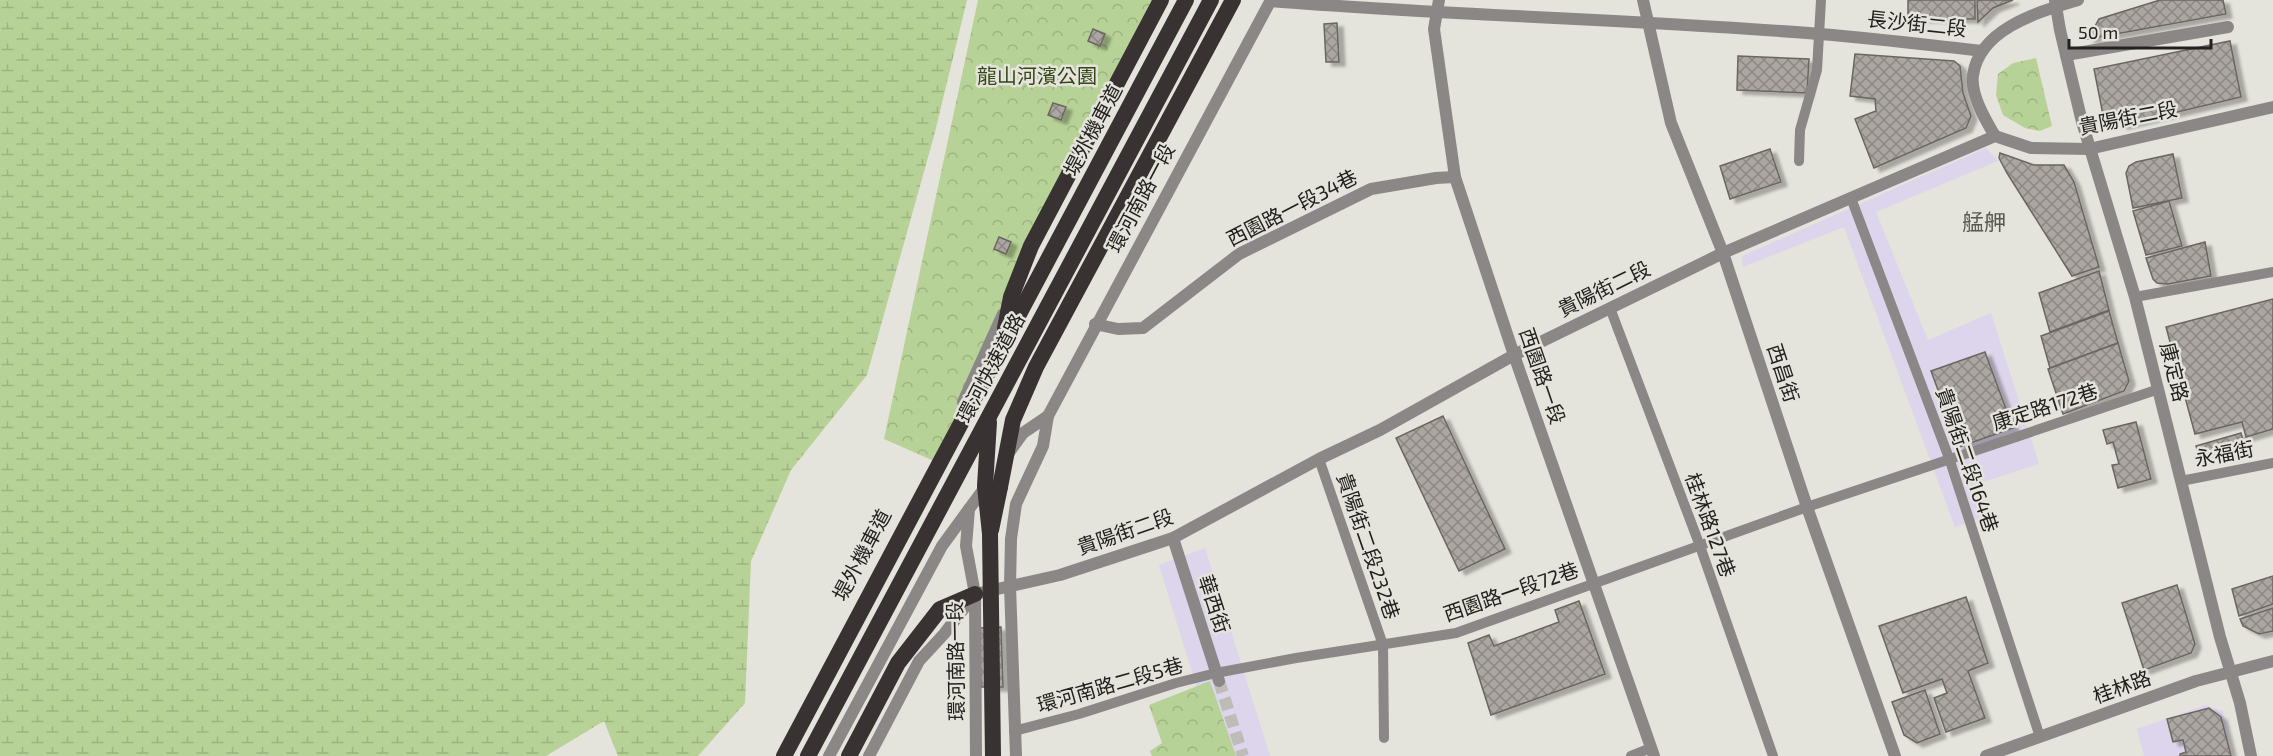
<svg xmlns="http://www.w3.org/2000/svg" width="2273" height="756" font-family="'Exo 2','Noto Sans TC',sans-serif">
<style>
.commercial{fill:#dcd5eb}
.forest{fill:url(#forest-crowns)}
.wetland{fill:url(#wetland-marsh)}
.building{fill:url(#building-cross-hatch);stroke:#6b6661;stroke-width:1.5;filter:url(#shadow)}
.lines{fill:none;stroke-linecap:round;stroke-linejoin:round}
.pedestrian-tunnel{stroke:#bdbcb6;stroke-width:12;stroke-dasharray:12 6;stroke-linecap:butt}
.service{stroke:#8b8787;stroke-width:10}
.pedestrian{stroke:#8b8787;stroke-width:12}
.minor{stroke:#8b8787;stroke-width:12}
.tertiary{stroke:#8b8787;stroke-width:12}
.trunk{stroke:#383232;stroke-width:16}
.trunk-bridge{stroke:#383232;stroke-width:16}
.labels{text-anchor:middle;stroke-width:5;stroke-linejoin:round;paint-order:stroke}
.street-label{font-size:20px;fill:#22211f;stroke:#e4e3dc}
.park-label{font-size:20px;fill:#334614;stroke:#e4e3dc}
.quarter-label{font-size:22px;fill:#585751;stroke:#e4e3dc}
</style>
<defs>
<pattern id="forest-crowns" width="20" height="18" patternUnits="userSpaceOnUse" patternTransform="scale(1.5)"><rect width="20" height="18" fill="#b7d296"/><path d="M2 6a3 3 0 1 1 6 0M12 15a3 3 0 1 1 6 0" fill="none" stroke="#9db481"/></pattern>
<pattern id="wetland-marsh" width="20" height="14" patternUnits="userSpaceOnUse" patternTransform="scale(1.5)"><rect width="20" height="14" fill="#b7d296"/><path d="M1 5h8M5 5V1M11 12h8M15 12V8" fill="none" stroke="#9db481"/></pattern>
<pattern id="building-cross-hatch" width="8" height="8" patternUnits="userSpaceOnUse" patternTransform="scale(1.5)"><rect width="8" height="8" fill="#aba6a1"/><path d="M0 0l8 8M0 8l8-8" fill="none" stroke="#8b8783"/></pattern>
<filter id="shadow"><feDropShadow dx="6" dy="4" stdDeviation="1.5" flood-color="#0004"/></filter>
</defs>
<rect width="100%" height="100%" fill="#e4e3dc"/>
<!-- commercial -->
<g class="commercial">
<polygon points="1986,148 1998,161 1876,212 1928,340 1991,313 2039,464 1974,485 1984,517 1955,527 1844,227 1743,267 1742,256"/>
<polygon points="1205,548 1270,756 1218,756 1159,565"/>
<polygon points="2206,705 2223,711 2232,756 2144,756 2137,729"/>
</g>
<!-- forest -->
<g class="forest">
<polygon points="978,0 1153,0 934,461 884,439"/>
<polygon points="2036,58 2052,126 2040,131 2025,128 2003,115 1996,95 1998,74 2013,63"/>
<polygon points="1210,681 1236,756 1152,756 1150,751 1162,743 1149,705"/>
</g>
<!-- wetland -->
<polygon class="wetland" points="0,0 967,0 934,136 867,375 791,470 751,561 745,703 698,756 618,756 604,721 546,756 0,756"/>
<!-- building -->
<g class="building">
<polygon points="1908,0 1975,0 1975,19 1908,18"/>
<polygon points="1977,0 2013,0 1993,8 1978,22"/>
<polygon points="2160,0 2223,0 2226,14 2088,39 2099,19"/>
<polygon points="1337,23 1339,62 1326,62 1324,24"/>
<polygon points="1093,29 1105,34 1100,46 1088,41"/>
<polygon points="2230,41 2241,97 2122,125 2103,115 2094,69"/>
<polygon points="1855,54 1954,61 1960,66 1963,93 1971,116 1966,128 1874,168 1855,119 1876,111 1875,99 1850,96"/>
<polygon points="1738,56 1809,59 1807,93 1737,90"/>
<polygon points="1053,103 1066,107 1061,120 1048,115"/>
<polygon points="1770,149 1781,182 1730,199 1720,166"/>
<polygon points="2000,153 2034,165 2064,165 2074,182 2099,267 2072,276 2007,173 1999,158"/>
<polygon points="2173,154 2182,198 2133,208 2126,173 2129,166 2136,162"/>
<polygon points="2169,201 2182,246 2146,255 2133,211"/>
<polygon points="999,237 1011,242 1006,254 994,249"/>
<polygon points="2205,242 2211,276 2168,284 2157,283 2153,279 2146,258"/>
<polygon points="2099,271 2109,310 2050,332 2039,293"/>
<polygon points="2273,299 2273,429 2246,437 2242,422 2195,434 2166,327"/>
<polygon points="2109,311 2118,343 2050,368 2041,336"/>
<polygon points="2118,343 2129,381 2124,391 2063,414 2048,369"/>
<polygon points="1985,352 2013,428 1959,447 1931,371"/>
<polygon points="1443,416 1505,549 1459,571 1396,438"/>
<polygon points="2136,422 2151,479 2118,488 2112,465 2119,464 2113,442 2107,444 2103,430"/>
<polygon points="2241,433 2244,443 2199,456 2196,446"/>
<polygon points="2273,576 2273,604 2239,616 2232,589"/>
<polygon points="2177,585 2195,644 2191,653 2144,670 2122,603"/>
<polygon points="1966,597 1988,663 1968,671 1985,718 1946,732 1934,698 1947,693 1942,679 1903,693 1879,626"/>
<polygon points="1579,601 1605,674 1491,715 1468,643 1489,635 1494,646 1559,622 1555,610"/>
<polygon points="2273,608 2273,631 2259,634 2243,626 2240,619"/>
<polygon points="1001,627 1003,687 981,687 979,628"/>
<polygon points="1925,690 1940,734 1917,743 1904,735 1892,702"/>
<polygon points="2209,708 2221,717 2231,756 2180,756 2180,754 2186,752 2183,740 2173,742 2167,719"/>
</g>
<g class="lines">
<!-- pedestrian-tunnel -->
<polyline class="pedestrian-tunnel" points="1219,681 1243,756"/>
<!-- service -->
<g class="service">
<polyline points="1799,161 1800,130 1817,70 1821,0"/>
<polyline points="1851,198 1949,458 2040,737"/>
<polyline points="2135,297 2273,272"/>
<polyline points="1610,308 1700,546 1773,756"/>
<polyline points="1319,459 1383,645 1384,738"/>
<polyline points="2181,481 2273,463"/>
<polyline points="1014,731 1079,714 1176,683 1216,673 1296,658 1456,633 1807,507 2159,389"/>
<polyline points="1631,756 1651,748"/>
</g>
<!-- pedestrian -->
<g class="pedestrian">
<polyline points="2066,55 2228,27"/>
<polyline points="1173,538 1219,681"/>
</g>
<!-- minor -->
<g class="minor">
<polyline points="1439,0 1434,29 1455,177 1514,355 1654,756"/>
<polyline points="1643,0 1671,123 1723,253 1807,507 1895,756"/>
<path d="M1270,1C1453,16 1636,19 1819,34C1873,38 1928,45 1982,51"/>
<path d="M1995,136C1986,121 1970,94 1973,75C1980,28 2039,12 2078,0"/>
<polyline points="1095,324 1118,329 1143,328 1239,254 1371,189 1436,178 1455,177"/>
<polyline points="963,402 1003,314"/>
<polyline points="829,756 942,546 969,509"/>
<polyline points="869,756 919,661 944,634 975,594 1060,575 1173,538 1319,459 1380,430 1514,355 1723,253 1995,136 2031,148 2089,149 2273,107"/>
</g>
<!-- tertiary -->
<g class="tertiary">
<polyline points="2055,0 2060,30 2082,122 2135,297 2220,637 2240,703 2251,756"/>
<polyline points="1008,454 1023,433 1048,416"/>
<polyline points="976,756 975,594 966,546 969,509 986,486"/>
<polyline points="1016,756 1010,586 1011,539 1016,504 1043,446 1048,416 1271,0"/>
<polyline points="1986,756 2196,681 2273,661"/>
</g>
<!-- trunk -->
<g class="trunk">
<polyline points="991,530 1000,487"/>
<polyline points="849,756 898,663 940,609 975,594"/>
</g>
<!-- trunk-bridge -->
<g class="trunk-bridge">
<polyline points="1005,328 1011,297 1031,246 1161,0"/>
<polyline points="989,422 985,486 990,534 993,756"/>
<polyline points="1000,487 1013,420 1036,367 1233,0"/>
<polyline points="784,756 1186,0"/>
<polyline points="808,756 1211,0"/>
</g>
</g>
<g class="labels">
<!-- street labels -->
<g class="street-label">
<text transform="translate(1917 24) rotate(6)" y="7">長沙街二段</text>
<text transform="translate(2128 118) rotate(-11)" y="7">貴陽街二段</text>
<text transform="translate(1093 130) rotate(-62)" y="7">堤外機車道</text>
<text transform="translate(1141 198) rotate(-62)" y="7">環河南路一段</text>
<text transform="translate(1292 208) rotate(-27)" y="7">西園路一段34巷</text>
<text transform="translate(1604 289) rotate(-26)" y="7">貴陽街二段</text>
<text transform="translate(991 368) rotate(-62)" y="7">環河快速道路</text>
<text transform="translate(2174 372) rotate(76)" y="7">康定路</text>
<text transform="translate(1783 373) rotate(72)" y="7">西昌街</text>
<text transform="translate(1542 376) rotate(71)" y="7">西園路一段</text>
<text transform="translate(2045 407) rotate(-18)" y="7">康定路172巷</text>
<text transform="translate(2224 454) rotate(-11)" y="7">永福街</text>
<text transform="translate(1967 460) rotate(71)" y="7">貴陽街二段164巷</text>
<text transform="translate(1710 525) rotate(70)" y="7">桂林路127巷</text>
<text transform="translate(1125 532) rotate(-19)" y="7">貴陽街二段</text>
<text transform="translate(1368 546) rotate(71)" y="7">貴陽街二段232巷</text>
<text transform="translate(862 555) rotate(-62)" y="7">堤外機車道</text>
<text transform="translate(1511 592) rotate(-19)" y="7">西園路一段72巷</text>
<text transform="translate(1214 604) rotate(72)" y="7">華西街</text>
<text transform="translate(956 661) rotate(-91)" y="7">環河南路一段</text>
<text transform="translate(1110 685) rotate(-16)" y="7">環河南路二段5巷</text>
<text transform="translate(2122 687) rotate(-20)" y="7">桂林路</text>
</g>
<!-- park labels -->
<g class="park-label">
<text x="1037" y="83">龍山河濱公園</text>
</g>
<!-- quarter labels -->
<g class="quarter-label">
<text x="1984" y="230">艋舺</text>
</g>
</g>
<!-- scale -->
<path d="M2069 39v9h142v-9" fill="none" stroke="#22211f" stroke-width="3"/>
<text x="2078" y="39" font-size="18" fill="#22211f" stroke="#e4e3dc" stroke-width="4.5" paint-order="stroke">50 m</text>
</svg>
